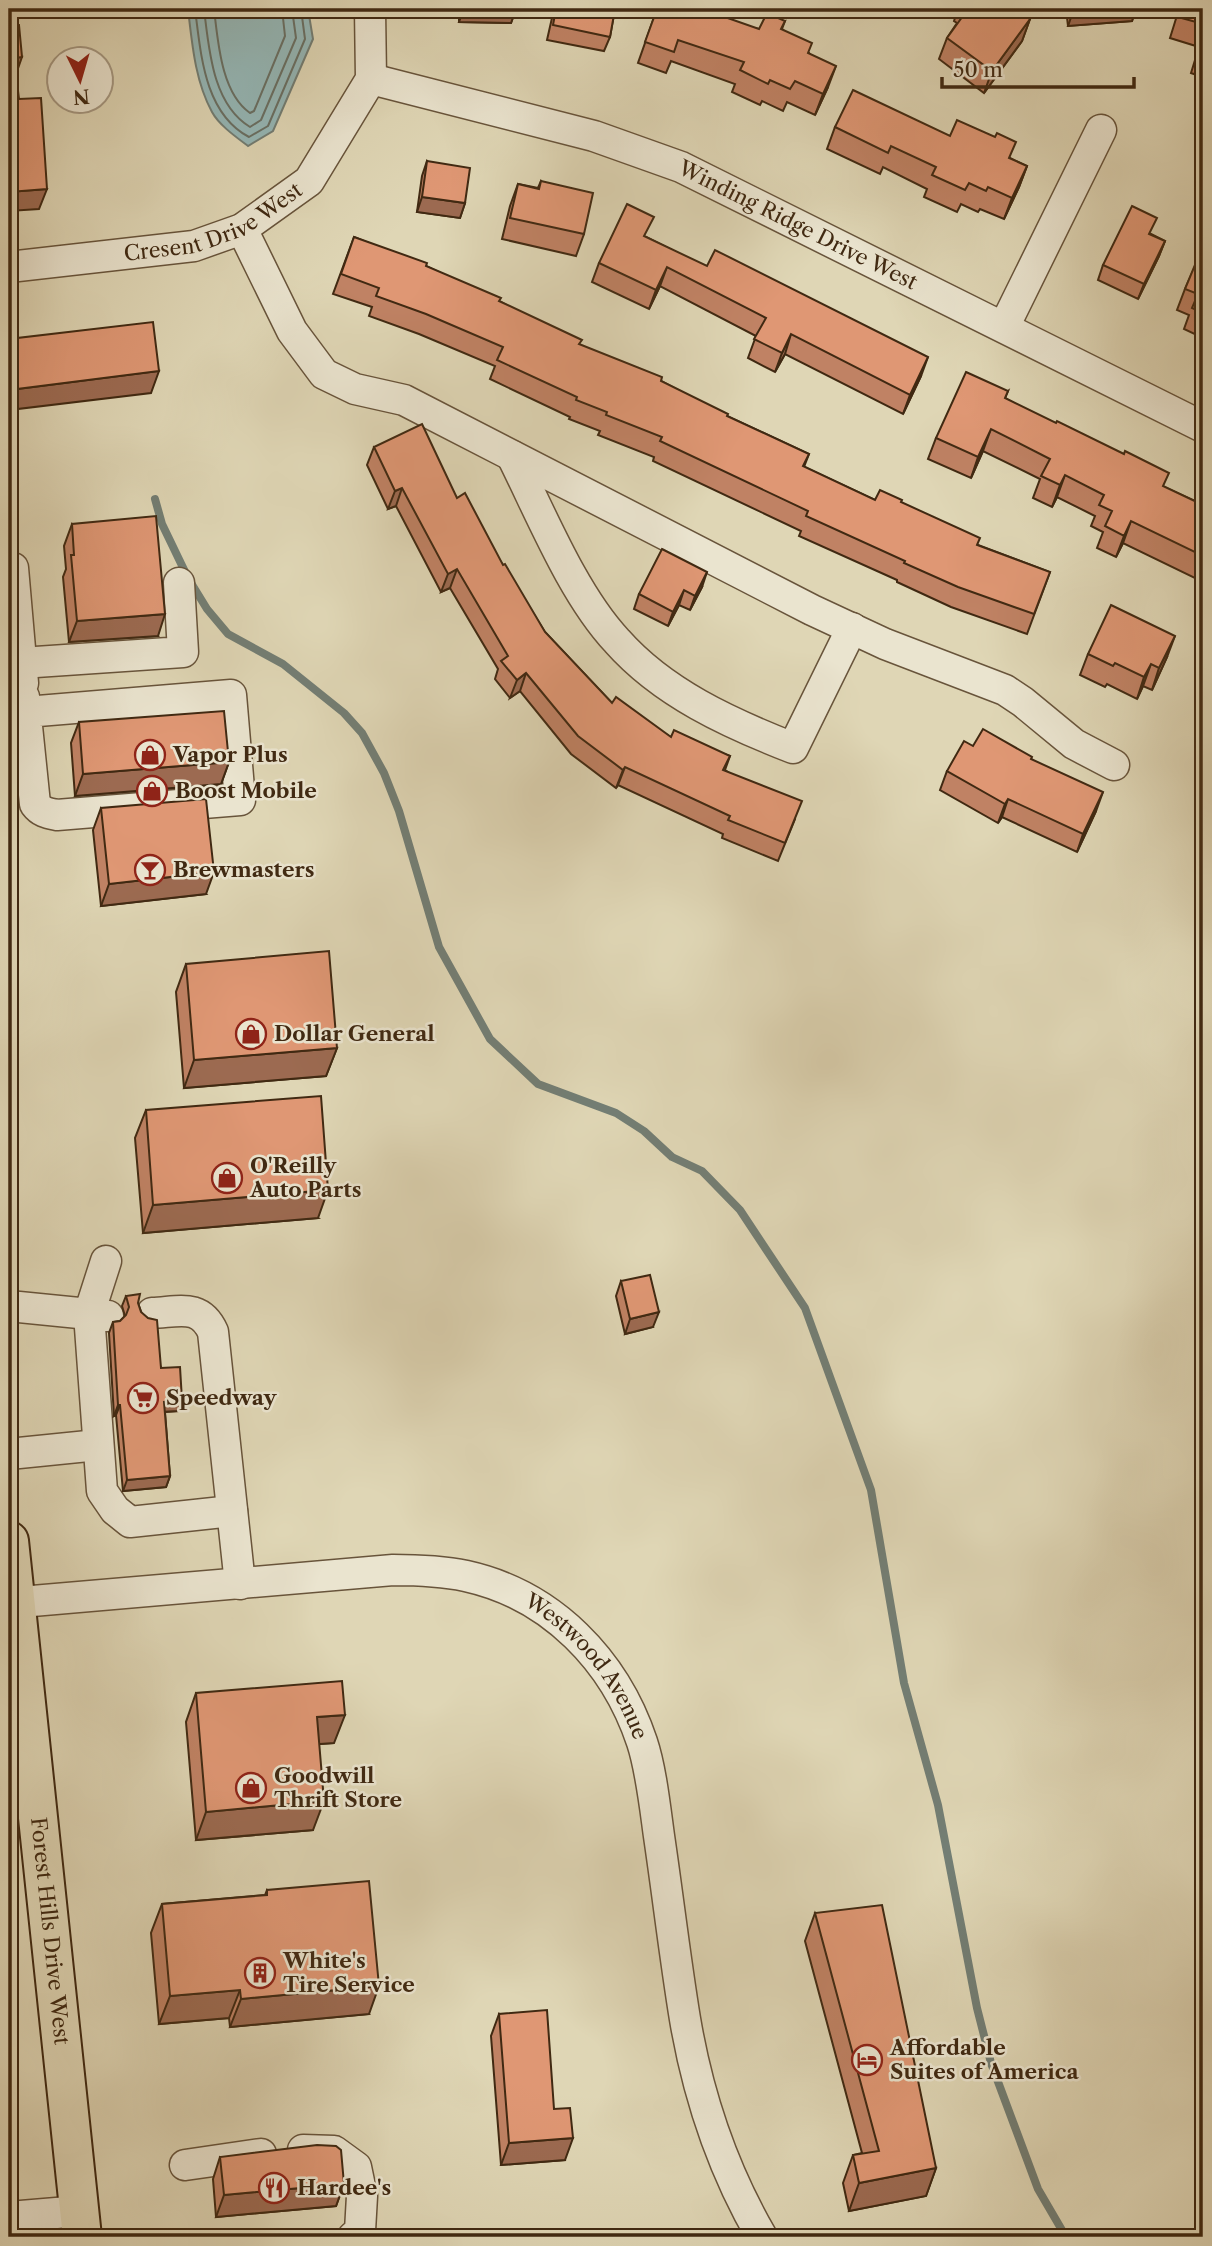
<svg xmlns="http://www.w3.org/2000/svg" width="1212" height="2246" font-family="'Libre Caslon Text',serif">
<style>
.water{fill:#95b7b6;stroke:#737e74;stroke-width:2}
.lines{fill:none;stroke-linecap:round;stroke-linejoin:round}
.shore{stroke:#6a7064;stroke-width:2}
.stream{stroke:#737e74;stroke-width:8}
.minor-casing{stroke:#68543b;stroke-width:33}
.major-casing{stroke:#402912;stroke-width:42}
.minor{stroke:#eae4cf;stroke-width:30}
.major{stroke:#dfd6b5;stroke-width:38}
.wall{fill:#c08264;stroke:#402912;stroke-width:2}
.shaded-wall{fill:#9c6a51;stroke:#402912;stroke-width:2}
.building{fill:#df9774;stroke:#402912;stroke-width:2}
.labels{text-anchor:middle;stroke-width:5;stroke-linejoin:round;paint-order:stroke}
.street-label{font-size:21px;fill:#402912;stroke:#eae4cf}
.poi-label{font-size:21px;font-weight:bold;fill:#402912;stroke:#eae4cf;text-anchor:start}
</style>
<rect width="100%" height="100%" fill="#dfd6b5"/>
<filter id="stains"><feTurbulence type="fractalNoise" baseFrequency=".00286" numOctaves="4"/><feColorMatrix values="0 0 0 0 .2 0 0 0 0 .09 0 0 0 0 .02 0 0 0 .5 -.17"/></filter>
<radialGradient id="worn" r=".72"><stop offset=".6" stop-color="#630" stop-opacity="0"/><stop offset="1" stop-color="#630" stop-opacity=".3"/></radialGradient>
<!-- water -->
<path class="water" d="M188,9H308L313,39L273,131L248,146C236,137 219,125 212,112C195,81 192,43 188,9Z"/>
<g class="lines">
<!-- shore -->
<g class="shore">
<path d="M195,9C201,54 204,113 249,137L268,126L305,39L301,9"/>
<path d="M204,9C209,48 212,104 250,127L261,120L296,38L292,9"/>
<path d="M214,9C218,41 221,93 250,113L254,111L285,36L282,9"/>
</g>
<!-- stream -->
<polyline class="stream" points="155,499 162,524 188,578 207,609 228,634 283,664 344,713 362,733 384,773 399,811 439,947 490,1039 538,1084 616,1113 644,1131 672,1157 702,1171 740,1210 805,1308 871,1490 904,1683 938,1805 977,2008 991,2063 1038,2189 1066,2237"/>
<!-- minor casing -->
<g class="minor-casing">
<g id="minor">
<path id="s1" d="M371,79L594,136L681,167L1203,427"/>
<polyline points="242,229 292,331 324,374 355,389 404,400 812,610 885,644 1005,690 1023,702 1074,744 1114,765"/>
<path id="s2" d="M9,267L194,246L242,229L309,181L371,79L370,9"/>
<polyline points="1004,327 1101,130"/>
<path d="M512,456C541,514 573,594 617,641C663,693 729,723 793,748L852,628"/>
<polyline points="13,568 23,683"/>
<polyline points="21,663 183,652 179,583"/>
<path d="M9,698L24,697L35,804C41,812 47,813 57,815L240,800L231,695L26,712"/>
<polyline points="9,1306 89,1314 106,1261"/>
<path d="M152,1313C179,1312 200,1303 213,1332L240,1584"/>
<polyline points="108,1316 89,1314 102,1491 115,1510 130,1522 232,1511"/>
<polyline points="9,1454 98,1445"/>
<path id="s3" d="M9,1603L393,1570C418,1570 442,1571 466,1576C552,1595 615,1661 642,1742C651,1769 655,1807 659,1836C668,1897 675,1958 685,2019C698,2096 723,2170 762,2237"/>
<polyline points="303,2150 334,2151 356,2167 362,2196 360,2231 353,2237"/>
<polyline points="185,2165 261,2154"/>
<polyline points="9,2217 80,2211"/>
</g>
</g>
<!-- major casing -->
<g class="major-casing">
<g id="major">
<path id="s4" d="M9,1541L82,2237"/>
</g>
</g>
<!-- minor -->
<use href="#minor" class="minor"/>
<!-- major -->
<use href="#major" class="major"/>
</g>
<!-- wall -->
<g class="wall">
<polygon points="459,9 516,9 511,23 459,22"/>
<polygon points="554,9 615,9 610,37 604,51 547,40"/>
<polygon points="657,9 759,29 785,21 782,29 809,53 828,87 815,115 787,102 783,111 762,101 760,105 732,92 735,84 671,61 666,73 638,63"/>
<polygon points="958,9 1015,9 1030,19 1022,41 984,93 939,59 947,38 957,23 954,21"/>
<polygon points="1066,9 1136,9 1132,21 1068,26"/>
<polygon points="1179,9 1203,9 1203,77 1191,73 1199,47 1170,38"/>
<polygon points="835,127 1010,158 1027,166 1019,187 1004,219 980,209 978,212 961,204 957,212 924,197 927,189 883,167 880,174 827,149"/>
<polygon points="427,161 465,203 460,218 417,212 422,176"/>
<polygon points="541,181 584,234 576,256 502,239 510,206 518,184 538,188"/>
<polygon points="1151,234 1165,241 1159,256 1138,299 1098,280 1103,265"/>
<polygon points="354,237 426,266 499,301 580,345 661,381 727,416 809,454 804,467 875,500 901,503 978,545 1050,572 1027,634 951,607 897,582 897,580 799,536 801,531 653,461 654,457 598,435 600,431 569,419 570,417 490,379 495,366 419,334 369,316 372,307 333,294"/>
<polygon points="646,237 921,376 903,414 785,354 775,372 748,358 756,336 660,286 649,309 592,282 599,263"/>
<polygon points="1203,248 1203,338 1184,329 1189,315 1177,310 1185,289"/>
<polygon points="1008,391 1005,398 1164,487 1199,503 1203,502 1203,582 1123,543 1116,557 1097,548 1103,532 1091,526 1095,516 1057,497 1052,507 1033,498 1040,479 983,451 971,478 928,459 936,438"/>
<polygon points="374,447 457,498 503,565 545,632 612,703 671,737 730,756 725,770 795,819 778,861 722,838 723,834 618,785 616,788 571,754 520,691 510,698 495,679 498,669 450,588 441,592 396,506 388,509 367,465"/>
<polygon points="72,524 158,636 69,642 63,577 66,569 64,546"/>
<polygon points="702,587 690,610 679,605 668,626 634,609 639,594"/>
<polygon points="1088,654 1167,657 1152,690 1143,686 1137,699 1107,684 1105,687 1080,675"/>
<polygon points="79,722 229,762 221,784 75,796 71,743"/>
<polygon points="1031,759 1096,811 1077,852 1002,817 998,823 940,790 947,771"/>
<polygon points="101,808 206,894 101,906 93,830"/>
<polygon points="186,964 337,1048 326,1076 184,1088 176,992"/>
<polygon points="146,1110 318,1218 143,1233 135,1138"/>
<polygon points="621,1281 653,1327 625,1334 616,1296"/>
<polygon points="126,1296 138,1303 161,1368 178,1411 165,1412 170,1476 166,1487 123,1491 116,1415 114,1416 109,1333 113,1322 120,1321 125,1316 122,1306"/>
<polygon points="196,1693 334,1743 319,1744 313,1830 196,1840 186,1722"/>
<polygon points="267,1890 369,2014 230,2027 229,2018 159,2024 151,1933 162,1904 265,1895"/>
<polygon points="815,1913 936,2168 926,2196 849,2211 843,2183 853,2155 862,2153 805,1941"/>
<polygon points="499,2014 554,2109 565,2160 501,2165 491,2036"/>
<polygon points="220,2157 344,2184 336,2206 216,2217 213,2179"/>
</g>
<!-- shaded-wall -->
<g class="shaded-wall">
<polygon points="464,9 516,9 511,23 459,22"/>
<polygon points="1074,9 1136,9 1132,21 1068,26"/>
<polygon points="1030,19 1022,41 984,93 992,71"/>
<polygon points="22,57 15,77 14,58"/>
<polygon points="836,66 828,87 815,115 823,94"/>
<polygon points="1027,166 1019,187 1004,219 1012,198"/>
<polygon points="47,189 39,209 9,211 9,192"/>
<polygon points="422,197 465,203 460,218 417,212"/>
<polygon points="1165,241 1159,256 1138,299 1144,284"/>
<polygon points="667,267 660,286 649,309 656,290"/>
<polygon points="791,334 785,354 775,372 782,353"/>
<polygon points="928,357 921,376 903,414 910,395"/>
<polygon points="159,371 151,393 9,410 9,390"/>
<polygon points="991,429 983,451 971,478 978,457"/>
<polygon points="1065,475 1057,497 1052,507 1060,485"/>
<polygon points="402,488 396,506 388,509 395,491"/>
<polygon points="1131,521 1123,543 1116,557 1124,536"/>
<polygon points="457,569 450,588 441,592 448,574"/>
<polygon points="707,572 702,587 690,610 695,596"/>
<polygon points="684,590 679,605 668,626 673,612"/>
<polygon points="165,614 158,636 69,642 77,621"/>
<polygon points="1175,636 1167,657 1152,690 1159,668"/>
<polygon points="1151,664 1143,686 1137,699 1144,677"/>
<polygon points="526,673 520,691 510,698 517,680"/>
<polygon points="229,762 221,784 75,796 83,774"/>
<polygon points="625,767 618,785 616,788 623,770"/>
<polygon points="1103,792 1096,811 1077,852 1083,834"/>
<polygon points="1008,799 1002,817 998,823 1005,804"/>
<polygon points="214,872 206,894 101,906 109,884"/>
<polygon points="337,1048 326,1076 184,1088 194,1060"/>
<polygon points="328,1190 318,1218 143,1233 153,1205"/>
<polygon points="659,1312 653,1327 625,1334 630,1319"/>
<polygon points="182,1400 178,1411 160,1412 164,1402"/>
<polygon points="118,1405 120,1405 116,1415 114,1416"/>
<polygon points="170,1476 166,1487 123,1491 127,1480"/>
<polygon points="345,1715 334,1743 306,1745 317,1717"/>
<polygon points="324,1801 313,1830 196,1840 206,1812"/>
<polygon points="379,1986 369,2014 230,2027 241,1999"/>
<polygon points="240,1990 229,2018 159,2024 170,1996"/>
<polygon points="573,2138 565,2160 501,2165 509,2143"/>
<polygon points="936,2168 926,2196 849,2211 859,2183"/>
<polygon points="344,2184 336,2206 216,2217 224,2195"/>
</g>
<!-- building -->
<g class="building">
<polygon points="556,9 615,9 610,37 553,25"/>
<polygon points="657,9 702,9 759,29 767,13 785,21 781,29 812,43 808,53 836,66 823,94 795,81 790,89 770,80 768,84 740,70 744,62 678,40 674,52 645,42"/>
<polygon points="968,9 1015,9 1030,19 992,71 947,38"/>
<polygon points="1180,9 1203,9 1203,24 1178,17"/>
<polygon points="19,25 22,57 14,58 19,99 41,98 47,189 9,192 9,26"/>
<polygon points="1203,37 1203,53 1199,51"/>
<polygon points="853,90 950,136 957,120 995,137 997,133 1016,142 1009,158 1027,166 1012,198 988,187 986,191 969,183 965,190 932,175 936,167 891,146 888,153 835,127"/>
<polygon points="427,161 470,168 465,203 422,197"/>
<polygon points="541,181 593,193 584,234 510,218 518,184 539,189"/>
<polygon points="627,204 654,217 644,236 707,266 715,250 928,357 910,395 791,334 782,353 754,339 766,318 667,267 656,290 599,263"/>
<polygon points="1132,206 1157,218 1149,234 1165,241 1144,284 1103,265"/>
<polygon points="354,237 427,263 426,266 501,298 499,301 582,340 579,344 662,377 661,381 728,414 727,416 809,454 803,466 875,500 880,490 902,500 901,502 980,538 977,545 1050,572 1034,614 958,587 904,563 905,561 806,516 808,511 660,441 662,437 606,415 607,412 576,400 577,397 497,360 503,347 426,314 376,296 379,288 341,274"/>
<polygon points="1202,248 1203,248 1203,313 1192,308 1198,294 1185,289"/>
<polygon points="153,322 159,371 9,390 9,339"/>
<polygon points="966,372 1008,391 1005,398 1056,423 1057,421 1124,454 1125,451 1169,473 1163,486 1199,503 1200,500 1203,502 1203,556 1131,521 1124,536 1105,526 1112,511 1099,505 1104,495 1065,475 1060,485 1041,476 1050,459 991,429 978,457 936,438"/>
<polygon points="422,424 457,498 465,493 503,565 505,564 545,632 612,703 616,697 671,737 674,730 730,756 723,770 802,801 785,843 728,820 730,816 625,767 623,770 578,736 526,673 517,680 501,661 508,656 457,569 448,574 402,488 395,491 374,447"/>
<polygon points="156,516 165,614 77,621 71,555 74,555 72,524"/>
<polygon points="662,549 707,572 695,596 684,590 673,612 639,594"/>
<polygon points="1111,605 1175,636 1159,668 1151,664 1144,677 1115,663 1113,666 1088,654"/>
<polygon points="224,711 229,762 83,774 79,722"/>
<polygon points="983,729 1032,757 1031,759 1103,792 1083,834 1008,799 1005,804 947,771 964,741 973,746"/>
<polygon points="206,799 214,872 109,884 101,808"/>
<polygon points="329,951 337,1048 194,1060 186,964"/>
<polygon points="321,1096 328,1190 153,1205 146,1110"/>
<polygon points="650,1275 659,1312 630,1319 621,1281"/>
<polygon points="140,1294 138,1303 141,1312 148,1318 157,1320 161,1368 180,1367 182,1400 164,1402 170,1476 127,1480 120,1405 118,1405 113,1322 120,1321 126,1315 129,1307 126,1296"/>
<polygon points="342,1681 345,1715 317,1717 324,1801 206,1812 196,1693"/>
<polygon points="369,1881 379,1986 241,1999 240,1990 170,1996 162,1904 267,1895 267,1890"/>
<polygon points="882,1905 936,2168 859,2183 853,2155 879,2151 815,1913"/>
<polygon points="547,2010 554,2109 570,2108 573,2138 509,2143 499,2014"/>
<polygon points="317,2145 336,2146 341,2150 344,2184 224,2195 220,2157"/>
</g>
<!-- icons -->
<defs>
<g id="shop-ring" transform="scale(1.575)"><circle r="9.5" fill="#eae4cf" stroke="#8f2418" stroke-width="1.5"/><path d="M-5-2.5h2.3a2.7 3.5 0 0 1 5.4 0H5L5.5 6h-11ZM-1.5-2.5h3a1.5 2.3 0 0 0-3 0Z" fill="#8f2418"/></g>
<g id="bar-ring" transform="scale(1.575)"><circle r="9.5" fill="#eae4cf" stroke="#8f2418" stroke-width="1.5"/><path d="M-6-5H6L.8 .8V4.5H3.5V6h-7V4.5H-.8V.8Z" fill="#8f2418"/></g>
<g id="supermarket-ring" transform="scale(1.575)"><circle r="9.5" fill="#eae4cf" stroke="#8f2418" stroke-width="1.5"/><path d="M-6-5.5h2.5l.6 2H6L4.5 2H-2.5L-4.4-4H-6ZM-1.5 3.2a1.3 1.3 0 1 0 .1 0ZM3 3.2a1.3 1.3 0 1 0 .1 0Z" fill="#8f2418"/></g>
<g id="building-ring" transform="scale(1.575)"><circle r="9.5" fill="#eae4cf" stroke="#8f2418" stroke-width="1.5"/><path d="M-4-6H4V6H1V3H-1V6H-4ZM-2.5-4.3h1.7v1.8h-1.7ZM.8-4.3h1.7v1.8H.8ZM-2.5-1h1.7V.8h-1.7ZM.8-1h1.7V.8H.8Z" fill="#8f2418"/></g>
<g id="hotel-ring" transform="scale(1.575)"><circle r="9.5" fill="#eae4cf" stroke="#8f2418" stroke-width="1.5"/><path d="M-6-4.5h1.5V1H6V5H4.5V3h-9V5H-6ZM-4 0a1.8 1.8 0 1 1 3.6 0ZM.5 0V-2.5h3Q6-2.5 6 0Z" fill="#8f2418"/></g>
<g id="restaurant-ring" transform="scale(1.575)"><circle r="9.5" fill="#eae4cf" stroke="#8f2418" stroke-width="1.5"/><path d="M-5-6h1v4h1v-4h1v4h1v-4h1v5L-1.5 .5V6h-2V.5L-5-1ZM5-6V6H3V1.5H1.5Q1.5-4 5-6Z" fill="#8f2418"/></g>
</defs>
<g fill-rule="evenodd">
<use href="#shop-ring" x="150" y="755"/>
<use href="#shop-ring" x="152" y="791"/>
<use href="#bar-ring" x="150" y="870"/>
<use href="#shop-ring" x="251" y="1034"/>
<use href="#shop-ring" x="227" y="1178"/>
<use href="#supermarket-ring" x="143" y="1398"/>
<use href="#shop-ring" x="251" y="1788"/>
<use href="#building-ring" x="260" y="1973"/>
<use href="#hotel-ring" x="867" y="2060"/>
<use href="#restaurant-ring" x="274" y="2188"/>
</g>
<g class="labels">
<!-- street labels -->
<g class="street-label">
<text dy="7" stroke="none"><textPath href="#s2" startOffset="212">Cresent Drive West</textPath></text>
<text dy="7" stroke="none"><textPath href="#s1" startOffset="453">Winding Ridge Drive West</textPath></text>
<text dy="7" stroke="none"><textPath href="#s3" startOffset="616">Westwood Avenue</textPath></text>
<text dy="7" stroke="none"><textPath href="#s4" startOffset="392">Forest Hills Drive West</textPath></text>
</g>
<!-- poi labels -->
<g class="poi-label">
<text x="173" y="762">Vapor Plus</text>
<text x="175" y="798">Boost Mobile</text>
<text x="173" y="877">Brewmasters</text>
<text x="274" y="1041">Dollar General</text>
<text x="250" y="1173">O'Reilly<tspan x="250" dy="24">Auto Parts</tspan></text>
<text x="166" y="1405">Speedway</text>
<text x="274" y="1783">Goodwill<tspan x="274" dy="24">Thrift Store</tspan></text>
<text x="283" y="1968">White's<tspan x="283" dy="24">Tire Service</tspan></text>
<text x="890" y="2055">Affordable<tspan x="890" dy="24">Suites of America</tspan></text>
<text x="297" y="2195">Hardee's</text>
</g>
</g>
<!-- margin -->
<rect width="1212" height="2246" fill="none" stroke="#dfd6b5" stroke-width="35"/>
<rect x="10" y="10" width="1191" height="2225" fill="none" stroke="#402912" stroke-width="3.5"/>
<rect x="18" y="18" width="1177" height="2211" fill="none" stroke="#402912" stroke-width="2"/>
<!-- north arrow -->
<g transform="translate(80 80) rotate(175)"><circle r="33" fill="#eae4cf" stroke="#a69983" stroke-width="2"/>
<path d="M0-5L12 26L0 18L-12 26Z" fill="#8f2418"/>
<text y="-10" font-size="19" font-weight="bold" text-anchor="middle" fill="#402912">N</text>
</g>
<!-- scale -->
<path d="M942 77v10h192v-10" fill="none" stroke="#402912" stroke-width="3.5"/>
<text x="953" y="77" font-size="21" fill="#402912" stroke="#eae4cf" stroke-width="5" paint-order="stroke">50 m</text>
<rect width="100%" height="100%" filter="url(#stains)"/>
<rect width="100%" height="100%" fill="url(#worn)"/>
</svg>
